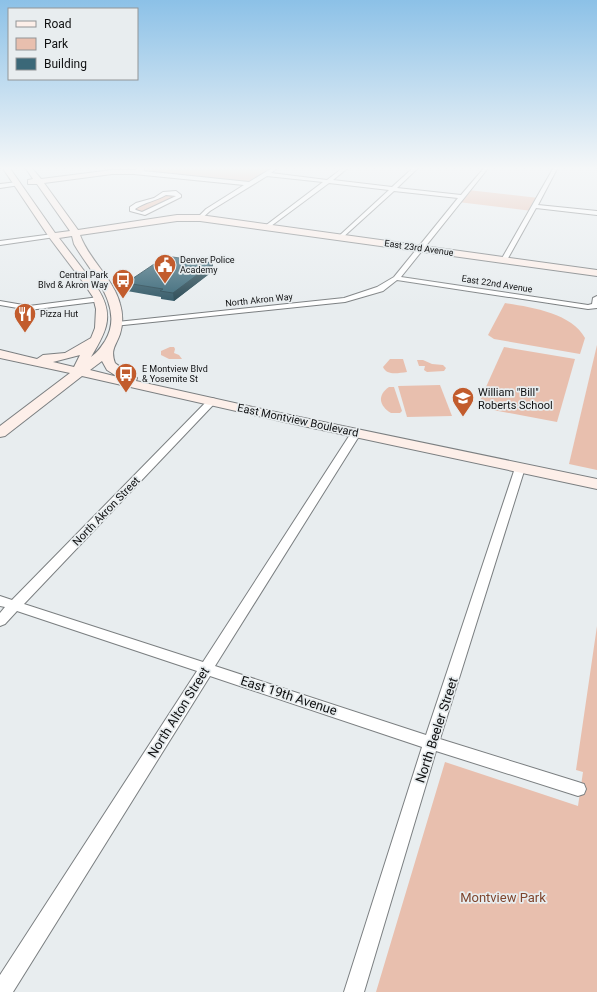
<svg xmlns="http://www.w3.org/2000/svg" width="597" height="992" font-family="Roboto,sans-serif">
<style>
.green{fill:#e8bfae}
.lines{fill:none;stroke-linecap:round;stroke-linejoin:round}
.street-casing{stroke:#7b7f81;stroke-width:2}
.secondary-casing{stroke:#7b7f81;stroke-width:2}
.street{fill:#fff;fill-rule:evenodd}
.secondary{fill:#fdefe9;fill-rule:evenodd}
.wall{fill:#335967}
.shaded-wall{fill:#294954}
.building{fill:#3b6878;stroke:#294954}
.labels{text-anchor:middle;stroke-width:3.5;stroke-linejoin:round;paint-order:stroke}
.far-street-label{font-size:9px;fill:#101112;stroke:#e8edef}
.far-poi-label{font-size:9px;fill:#101112;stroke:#e8edef;text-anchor:start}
.poi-label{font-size:11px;fill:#101112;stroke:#e8edef;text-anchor:start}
.street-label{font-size:11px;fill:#101112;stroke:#e8edef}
.near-street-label{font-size:13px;fill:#101112;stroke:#e8edef}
.near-park-label{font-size:13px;fill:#7f462e;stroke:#e8edef}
</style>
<rect width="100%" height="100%" fill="#e8edef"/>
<!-- green -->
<g class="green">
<polygon points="144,167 273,167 247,183 155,172 145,169"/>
<polygon points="468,190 539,198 532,211 458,202"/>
<path d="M165,194L176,196L166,200L142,212L134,209C144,202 155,202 165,194Z"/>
<path d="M505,303C530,307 572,313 585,338L580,354L494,339L488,335Z"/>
<polygon points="597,345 597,470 569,464"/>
<polygon points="170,347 174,347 175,349 174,353 179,355 182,359 169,359 161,355 161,351"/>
<polygon points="504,347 575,359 557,422 477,407"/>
<path d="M390,359H403L407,372C398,373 387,376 383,367Z"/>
<polygon points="417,360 423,360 432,364 443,365 446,368 444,371 427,372 424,370 425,366 419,366"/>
<polygon points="440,385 452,416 407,417 398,386"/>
<path d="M389,387H394L402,411L400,413H391C379,406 377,395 389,387Z"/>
<polygon points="597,626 597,992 376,992 445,762 578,806 583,772 576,770"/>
</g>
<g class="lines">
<!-- street casing -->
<g class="street-casing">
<g id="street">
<polygon points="274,167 279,167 271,173 327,180 344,167 349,167 333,180 392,187 414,167 419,167 397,188 461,195 485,167 489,167 401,277 588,305 592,304 593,298 597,296 597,308 588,309 397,280 383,291 345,302 114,326 113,324 117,322 344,298 377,287 394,277 458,198 394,191 341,239 339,238 339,236 389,190 329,183 267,229 264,227 265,226 323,182 267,176 210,211 200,220 197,218 206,209 244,185 134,174 131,172 134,170 249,182"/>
<polygon points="554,167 558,167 538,205 597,211 597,215 536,208 507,260 502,261 501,260"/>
<polygon points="18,182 20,183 20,185 0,188 0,184"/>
<path d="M176,191L181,195V197L145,215L130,211V207L136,203L154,198L163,192ZM166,195L176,196L142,212L136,210L135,209C145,202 156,201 166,195Z"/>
<polygon points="53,234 56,236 55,237 0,245 0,241"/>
<polygon points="99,297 103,299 102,301 29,310 0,305 0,301 29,306"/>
<polygon points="212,398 215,399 217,401 215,403 24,604 203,662 351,433 356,430 359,431 361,433 215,666 426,735 515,468 520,465 524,466 525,468 440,739 578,782 584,784 586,789 584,794 578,796 436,751 364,992 344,992 422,747 210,676 13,992 0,992 0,975 197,671 17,611 5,624 0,626 0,613 5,607 0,606 0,596 12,600 209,399"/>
</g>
</g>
<!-- secondary casing -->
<g class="secondary-casing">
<path id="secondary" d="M2,167H9L55,233L70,231L37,184H28V180L33,179L25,167H31L41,179L112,170H134L137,169L135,167H144V172L134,174H112L44,183L78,230L177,215H200L597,270V276L200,221H177L80,235C89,260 114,279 120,304C123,314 123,324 120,334C116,346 110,349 115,363C121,369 132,371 137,378L136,381L280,413L597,479V489L280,421L82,376L5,436L0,437V426L70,373L0,358V350L37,359L43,355L65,353L91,338L95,328L96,309L93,297L83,282L49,237ZM72,236L74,244C90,272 126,307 105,341C101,347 98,352 91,357C106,332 115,316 98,289L59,238ZM80,355L74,367L53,362ZM102,361L107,370L118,377L90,370Z"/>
</g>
<!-- street -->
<use href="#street" class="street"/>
<!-- secondary -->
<use href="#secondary" class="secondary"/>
</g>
<!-- wall -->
<polygon class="wall" points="213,263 213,271 174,301 161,299 161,297 127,291 126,283"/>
<!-- shaded-wall -->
<polygon class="shaded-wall" points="213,263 213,271 174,301 173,293"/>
<!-- building -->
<polygon class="building" points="166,256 213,263 173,293 160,291 163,289 126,283"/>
<!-- sky -->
<linearGradient id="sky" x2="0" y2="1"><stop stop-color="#8cc1e7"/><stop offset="0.55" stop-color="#f5f7f8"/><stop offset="1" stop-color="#f5f7f8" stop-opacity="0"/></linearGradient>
<rect width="597" height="306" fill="url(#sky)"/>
<!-- icons -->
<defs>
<g id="civic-pin" transform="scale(1.15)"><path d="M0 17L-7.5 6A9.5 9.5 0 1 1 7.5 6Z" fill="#c25c2d" stroke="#e8edef"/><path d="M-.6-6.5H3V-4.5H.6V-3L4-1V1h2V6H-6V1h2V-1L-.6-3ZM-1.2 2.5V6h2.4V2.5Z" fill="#fff"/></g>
<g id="bus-pin" transform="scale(1.15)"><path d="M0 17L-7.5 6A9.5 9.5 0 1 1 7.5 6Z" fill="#c25c2d" stroke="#e8edef"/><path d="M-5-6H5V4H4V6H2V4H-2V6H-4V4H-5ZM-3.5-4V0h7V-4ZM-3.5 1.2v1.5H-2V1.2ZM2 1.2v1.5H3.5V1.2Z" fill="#fff"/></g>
<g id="restaurant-pin" transform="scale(1.15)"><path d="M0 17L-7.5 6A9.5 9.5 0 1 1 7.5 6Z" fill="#c25c2d" stroke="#e8edef"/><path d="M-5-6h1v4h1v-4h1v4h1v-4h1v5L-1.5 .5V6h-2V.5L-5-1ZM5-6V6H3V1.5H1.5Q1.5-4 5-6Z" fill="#fff"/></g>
<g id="school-pin" transform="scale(1.15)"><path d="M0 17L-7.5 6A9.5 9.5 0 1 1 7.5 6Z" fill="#c25c2d" stroke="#e8edef"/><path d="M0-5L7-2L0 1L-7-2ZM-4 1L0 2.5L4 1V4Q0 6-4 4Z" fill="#fff"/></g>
</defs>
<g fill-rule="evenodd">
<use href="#civic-pin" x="165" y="265"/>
<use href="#bus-pin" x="123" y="280"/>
<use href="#restaurant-pin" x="25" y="314"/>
<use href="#bus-pin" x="126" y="374"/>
<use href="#school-pin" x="463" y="398"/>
</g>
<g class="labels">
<!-- far-street labels -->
<g class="far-street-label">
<text transform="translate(419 248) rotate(8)" y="3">East 23rd Avenue</text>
<text transform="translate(497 284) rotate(9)" y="3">East 22nd Avenue</text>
<text transform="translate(259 300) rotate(-6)" y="3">North Akron Way</text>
</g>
<!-- far-poi labels -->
<g class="far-poi-label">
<text x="180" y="263">Denver Police<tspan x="180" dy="10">Academy</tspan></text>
<text x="108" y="278" text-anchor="end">Central Park<tspan x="108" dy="10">Blvd &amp; Akron Way</tspan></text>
<text x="40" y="317">Pizza Hut</text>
<text x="142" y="372">E Montview Blvd<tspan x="142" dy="10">&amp; Yosemite St</tspan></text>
</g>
<!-- poi labels -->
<g class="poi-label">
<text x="478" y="396">William "Bill"<tspan x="478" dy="13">Roberts School</tspan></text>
</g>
<!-- street labels -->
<g class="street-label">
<text transform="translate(298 420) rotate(12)" y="4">East Montview Boulevard</text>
<text transform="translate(106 511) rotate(-46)" y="4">North Akron Street</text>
</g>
<!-- near-street labels -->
<g class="near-street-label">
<text transform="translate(289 695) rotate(18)" y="5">East 19th Avenue</text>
<text transform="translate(178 712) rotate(-58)" y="5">North Alton Street</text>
<text transform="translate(436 730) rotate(-72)" y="5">North Beeler Street</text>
</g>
<!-- near-park labels -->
<g class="near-park-label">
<text x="503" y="902">Montview Park</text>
</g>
</g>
<!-- legend -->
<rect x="8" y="8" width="130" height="72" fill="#e8edef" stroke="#929597"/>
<rect x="16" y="21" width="20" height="6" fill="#fdefe9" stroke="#929597"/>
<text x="44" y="28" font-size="12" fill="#101112">Road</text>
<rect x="16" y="38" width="20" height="12" fill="#e8bfae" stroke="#929597"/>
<text x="44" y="48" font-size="12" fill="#101112">Park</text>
<rect x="16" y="58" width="20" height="12" fill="#3b6878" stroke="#929597"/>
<text x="44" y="68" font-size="12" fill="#101112">Building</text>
</svg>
